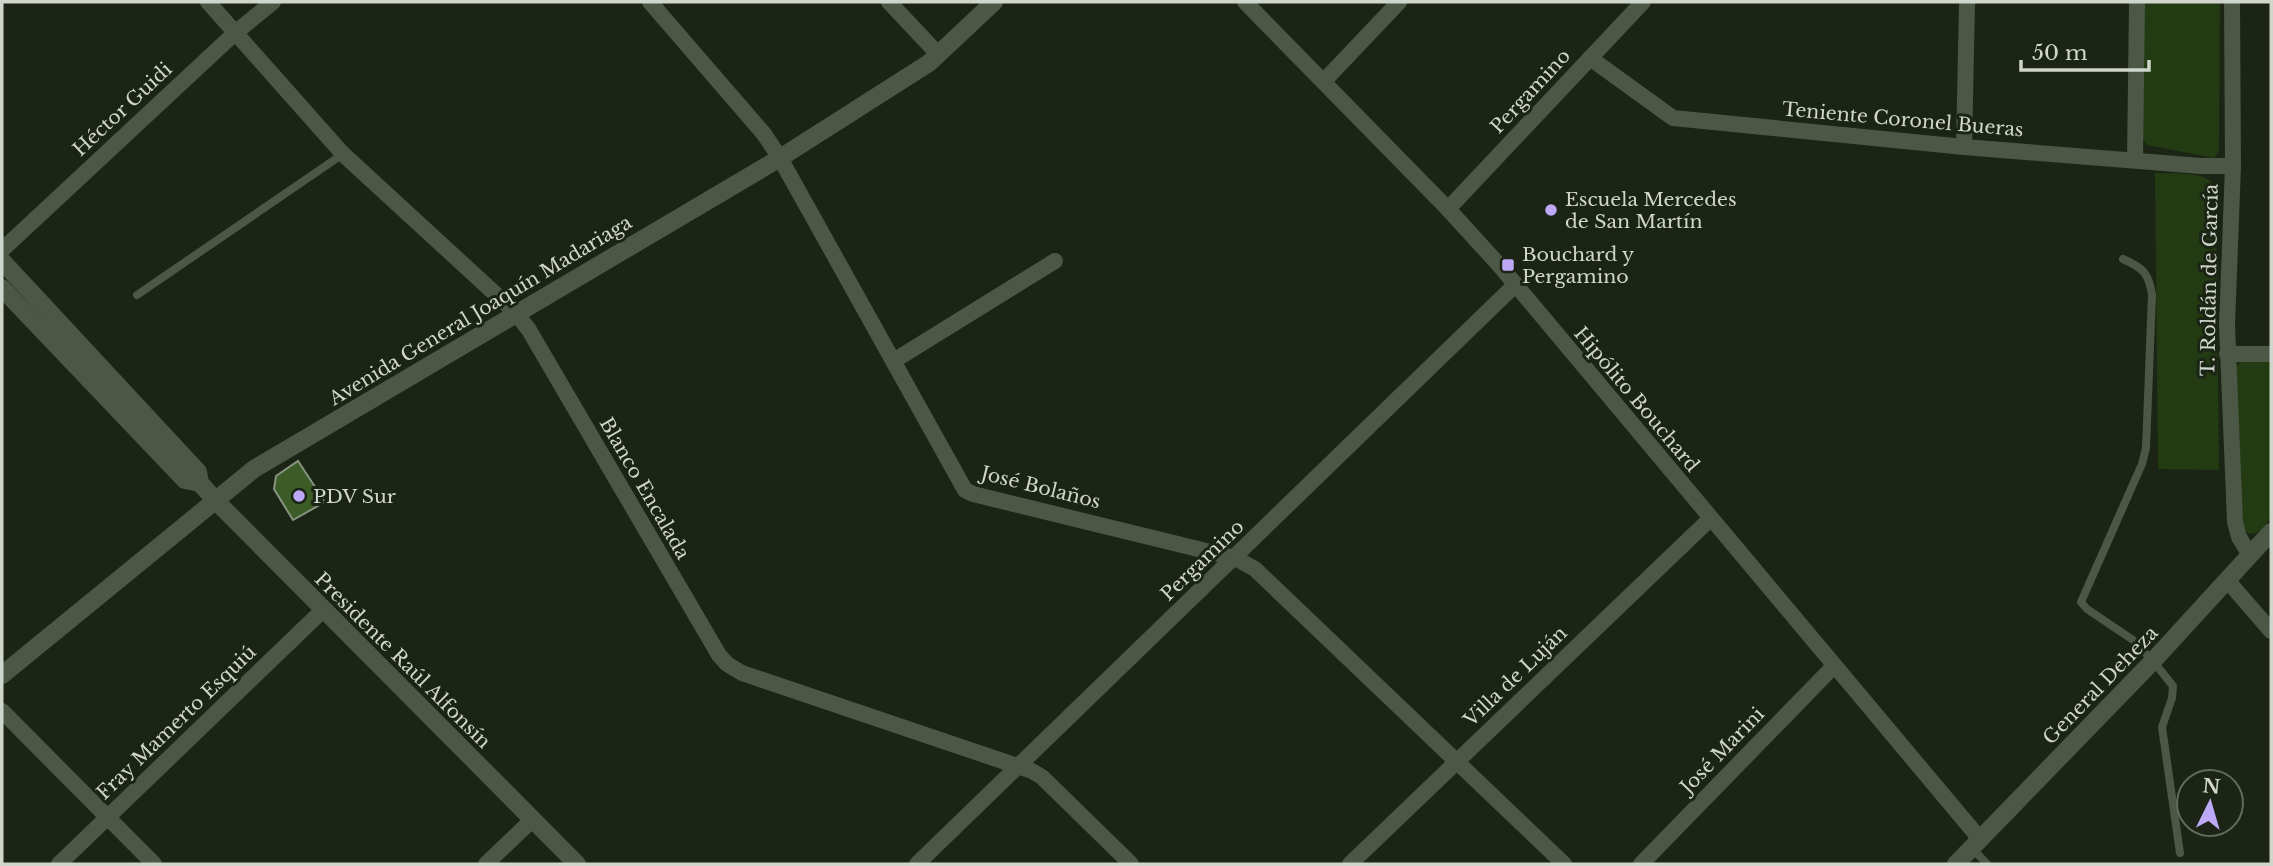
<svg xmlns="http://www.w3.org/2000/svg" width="2273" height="866" font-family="'Libre Baskerville',serif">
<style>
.green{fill:#223b12}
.building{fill:#3b5c27;stroke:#869380;stroke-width:2}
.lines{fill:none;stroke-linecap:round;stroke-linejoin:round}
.lane{stroke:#4c5746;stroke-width:8}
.street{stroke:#4c5746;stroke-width:16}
.secondary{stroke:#4c5746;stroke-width:18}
.poi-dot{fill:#bda9f5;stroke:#1b2415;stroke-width:2.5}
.labels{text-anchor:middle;stroke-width:6;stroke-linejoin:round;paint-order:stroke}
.street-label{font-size:19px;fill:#d0d6cc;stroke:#1b2415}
.poi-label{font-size:19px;fill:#d0d6cc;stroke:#1b2415;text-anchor:start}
</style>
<rect width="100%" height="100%" fill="#1b2415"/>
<!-- green -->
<g class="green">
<polygon points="2144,2 2220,2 2219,151 2214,158 2147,145 2142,139"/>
<path d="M2155,173C2173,174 2211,169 2216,190L2219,470L2158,469Z"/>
<path d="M2271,358V518C2264,525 2258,537 2247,533L2243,523L2235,370L2241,360Z"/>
</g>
<!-- building -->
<polygon class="building" points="298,461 325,502 293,520 274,489 276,476"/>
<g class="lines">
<!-- lane -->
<g class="lane">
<path d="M2123,259C2143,268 2149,273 2152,295L2146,448L2142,464L2081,602L2087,609L2133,640L2153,661L2173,686L2172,698L2162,727L2180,853"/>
<polyline points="137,295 343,154"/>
<polyline points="1971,847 1987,864"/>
</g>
<!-- street -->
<g class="street">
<polyline points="208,2 343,154 515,312 529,330 719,655 727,664 742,673 1032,771 1042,777 1131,864"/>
<polyline points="650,2 764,134 780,158 965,490 973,494 1235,558 1255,569 1564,864"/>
<polyline points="889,2 938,54"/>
<polyline points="1245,2 1448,209 1500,266 1980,839"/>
<polyline points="2232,2 2233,166 2227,325 2235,522 2239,537 2250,555"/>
<polyline points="1590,58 1673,118 1964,147 2201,166 2233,166"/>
<polyline points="1324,81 1399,2"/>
<polyline points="1964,147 1967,2"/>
<polyline points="2135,160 2137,2"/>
<polyline points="1448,209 1643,2"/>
<polyline points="2,250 235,33 273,2"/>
<polyline points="2227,354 2271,354"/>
<polyline points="895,360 1055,261"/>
<polyline points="2227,580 2271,631"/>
<polyline points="2,711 154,864"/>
<polyline points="59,864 323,610"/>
<polyline points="486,864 532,820"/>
<polyline points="917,864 1515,285"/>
<polyline points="1350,864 1710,519"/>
<polyline points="1641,864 1834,666"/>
</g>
<!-- secondary -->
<g class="secondary">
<polyline points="2,261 198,472 200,483 215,500 577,864"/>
<polyline points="2,288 185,480 200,483"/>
<polyline points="2,675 254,469 780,158 929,63 994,2"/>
<polyline points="1956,864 2153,661 2271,532"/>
</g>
</g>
<!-- markers -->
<g class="poi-dot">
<circle cx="1551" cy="210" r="7"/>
<rect x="1501" y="258" width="14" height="14" rx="3.5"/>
<circle cx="299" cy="496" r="7"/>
</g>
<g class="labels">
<!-- street labels -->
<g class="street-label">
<text transform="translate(1530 91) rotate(-47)" y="7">Pergamino</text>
<text transform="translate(122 109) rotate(-43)" y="7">Héctor Guidi</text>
<text transform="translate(1903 119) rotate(5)" y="7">Teniente Coronel Bueras</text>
<text transform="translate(2209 280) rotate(-89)" y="7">T. Roldán de García</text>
<text transform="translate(480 310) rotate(-31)" y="7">Avenida General Joaquín Madariaga</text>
<text transform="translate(1637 399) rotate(50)" y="7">Hipólito Bouchard</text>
<text transform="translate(1041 487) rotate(14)" y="7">José Bolaños</text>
<text transform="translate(645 488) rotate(60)" y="7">Blanco Encalada</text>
<text transform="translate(1202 560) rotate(-44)" y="7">Pergamino</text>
<text transform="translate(403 660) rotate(45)" y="7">Presidente Raúl Alfonsín</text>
<text transform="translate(1515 676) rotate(-44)" y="7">Villa de Luján</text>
<text transform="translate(2100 685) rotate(-46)" y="7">General Deheza</text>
<text transform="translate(176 722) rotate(-44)" y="7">Fray Mamerto Esquiú</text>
<text transform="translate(1722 750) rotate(-46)" y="7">José Marini</text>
</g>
<!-- poi labels -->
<g class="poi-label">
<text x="1565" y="206">Escuela Mercedes<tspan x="1565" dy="22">de San Martín</tspan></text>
<text x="1522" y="261">Bouchard y<tspan x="1522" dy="22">Pergamino</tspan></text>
<text x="313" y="503">PDV Sur</text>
</g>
</g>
<!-- border -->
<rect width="2273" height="866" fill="none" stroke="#d0d6cc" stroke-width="7"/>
<!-- north arrow -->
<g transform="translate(2210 803) rotate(5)"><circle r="33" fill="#1b2415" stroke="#636b5e" stroke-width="2"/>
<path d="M0-5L12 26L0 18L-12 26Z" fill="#bda9f5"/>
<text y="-10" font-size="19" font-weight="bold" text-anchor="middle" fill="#d0d6cc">N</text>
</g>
<!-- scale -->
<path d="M2021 60v10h128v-10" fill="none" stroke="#d0d6cc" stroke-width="3.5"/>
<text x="2032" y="60" font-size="21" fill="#d0d6cc" stroke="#1b2415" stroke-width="5" paint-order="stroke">50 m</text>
</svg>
